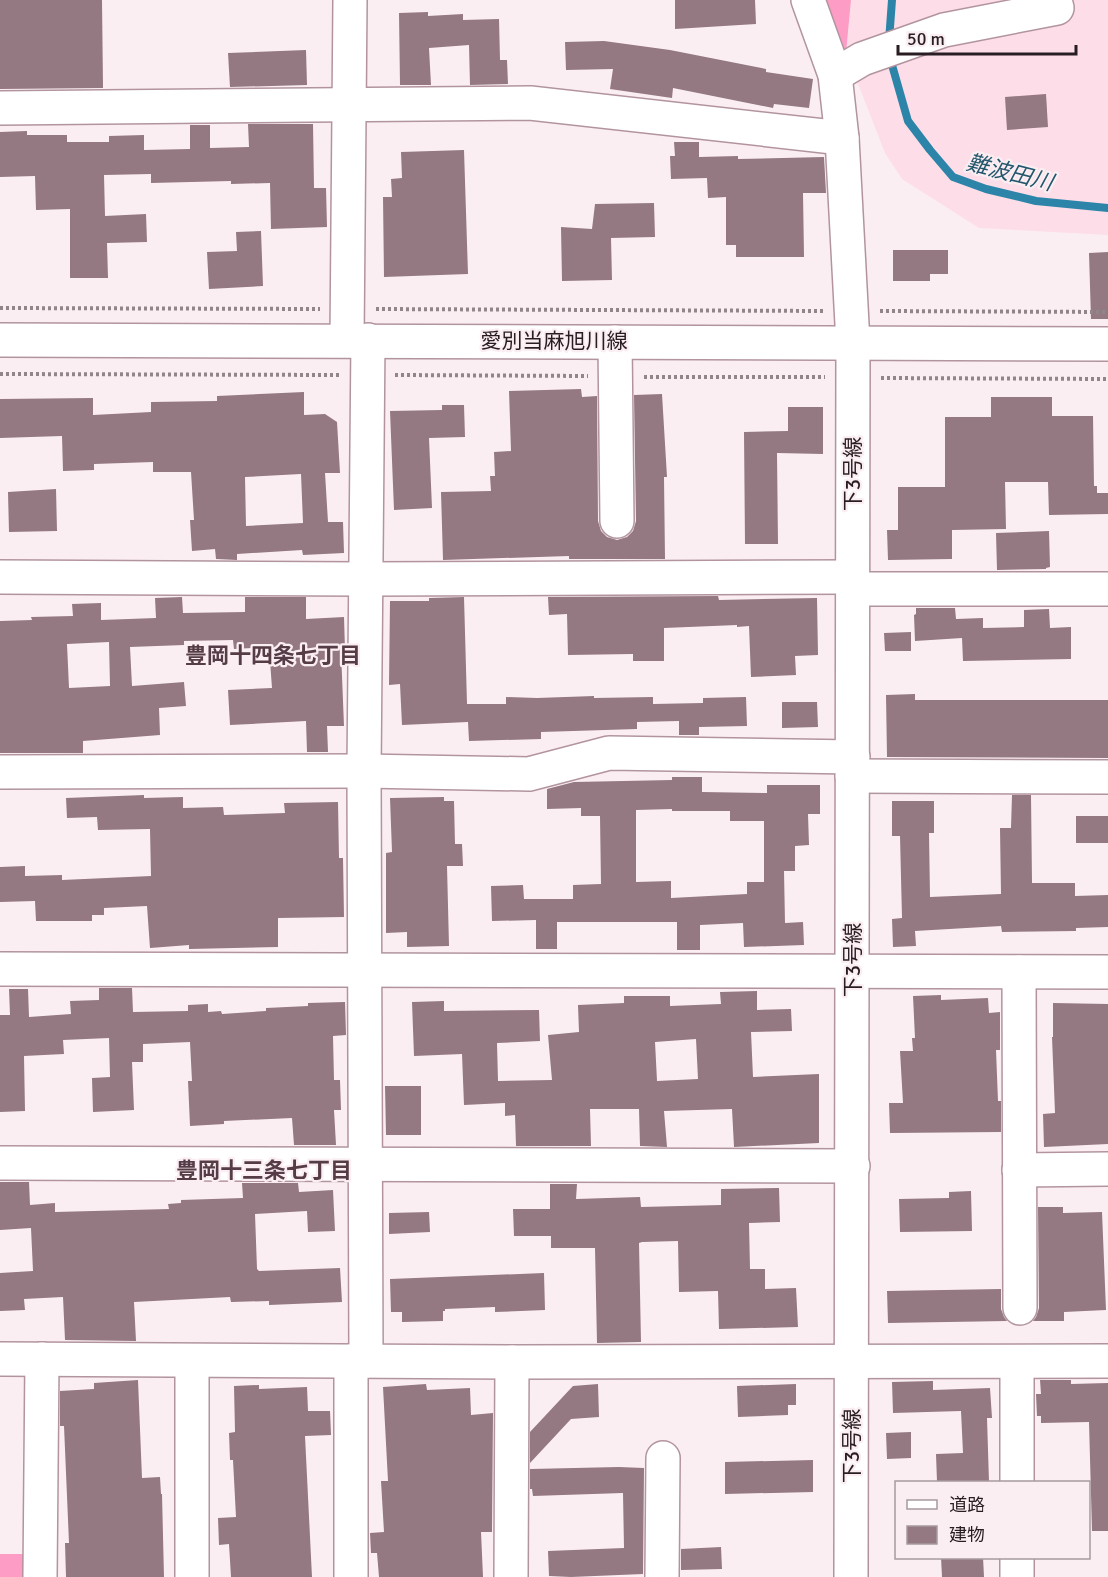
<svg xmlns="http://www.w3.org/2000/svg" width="1108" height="1577" font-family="Signika,'Noto Sans JP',sans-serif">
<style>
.built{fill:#fddde8}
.green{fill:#fd9cc5}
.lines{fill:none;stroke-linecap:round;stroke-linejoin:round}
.stream{stroke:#2c85a9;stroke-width:8}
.building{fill:#947882;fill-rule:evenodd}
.minor-casing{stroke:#b2949f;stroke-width:36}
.major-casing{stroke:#b2949f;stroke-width:36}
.path{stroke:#91858a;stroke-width:4;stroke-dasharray:3 3;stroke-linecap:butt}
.minor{stroke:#fff;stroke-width:33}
.major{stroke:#fff;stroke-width:33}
.labels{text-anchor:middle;stroke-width:4.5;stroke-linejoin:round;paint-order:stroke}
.street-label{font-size:21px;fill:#281d22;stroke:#fbeef3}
.water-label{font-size:22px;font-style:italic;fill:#25576c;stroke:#fbeef3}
.neighbourhood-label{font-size:22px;font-weight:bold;fill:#553c46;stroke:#fbeef3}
</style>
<rect width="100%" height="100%" fill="#fbeef3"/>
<!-- built -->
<polygon class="built" points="851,0 1108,0 1108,235 979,228 902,179 885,153 846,53"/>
<!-- green -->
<g class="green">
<polygon points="826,0 851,0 846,53"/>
<rect x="0" y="1554" width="40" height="23"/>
</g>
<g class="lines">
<!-- stream -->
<g class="stream">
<polyline points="889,41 892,0"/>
<polyline points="890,58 908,121 930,150 953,177 986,189 1036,201 1108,208"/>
</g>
</g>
<!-- building -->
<g class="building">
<polygon points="0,0 102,0 103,88 0,89"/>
<polygon points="675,0 755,0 756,24 675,29"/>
<polygon points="428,12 428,16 463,14 463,20 499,19 500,60 507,60 508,84 470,85 469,45 429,48 431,85 400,85 399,13"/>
<polygon points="604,41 670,50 766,69 766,72 813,79 809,108 774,104 773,108 673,88 672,98 610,89 613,69 566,70 565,42"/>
<polygon points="306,50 307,85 230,87 228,53"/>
<polygon points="1046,94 1048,127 1007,130 1005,97"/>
<polygon points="248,124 313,124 314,188 326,188 327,227 271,229 270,183 231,184 231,181 151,183 151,174 104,175 105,216 146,214 147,242 107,243 108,278 70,278 70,209 36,210 35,176 0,177 0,132 27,131 27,135 67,135 67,142 109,142 109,136 144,135 144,150 190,149 190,125 210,125 210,148 249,147"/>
<polygon points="674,142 699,142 699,157 738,156 738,159 824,157 826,193 803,193 804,257 736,257 736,245 726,245 726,197 708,198 707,178 671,179 670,156 675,156"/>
<polygon points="464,150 468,274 384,277 383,197 392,197 391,179 402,178 401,152"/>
<polygon points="654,203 655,237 611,238 612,280 562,281 561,227 592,229 595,204"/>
<polygon points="261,231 263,286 209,289 207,252 237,251 236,232"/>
<polygon points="893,250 948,250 948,274 930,274 930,281 893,281"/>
<polygon points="1108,252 1108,319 1091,319 1089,253"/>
<polygon points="581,389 582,397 597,396 598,521 601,531 607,537 617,540 627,537 633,531 636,521 634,395 662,394 667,477 664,477 665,559 569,559 569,556 443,560 441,492 491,491 490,476 495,476 494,452 511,451 509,391"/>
<path d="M304,392V415L325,414L337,422L340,473H325L328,522H343L344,553L303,555L302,550L237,554V560L216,559L215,549L192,551L190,520H194L191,472H153V462L94,464V470L63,471L62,436L0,438V399L93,398V415L151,412V402L217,401V396ZM301,474L303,523L246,526L245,477Z"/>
<polygon points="991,397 1052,397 1052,416 1093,416 1094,486 1097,486 1097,493 1108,493 1108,514 1049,515 1048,482 1005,482 1006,529 952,530 952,559 888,560 887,530 898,530 898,487 945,487 945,417 991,417"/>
<polygon points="442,405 464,405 465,437 429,438 432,508 394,510 390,411 442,410"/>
<polygon points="788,407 823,407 823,454 777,453 778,544 745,544 744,432 788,431"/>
<polygon points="56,489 57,531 9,532 8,492"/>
<polygon points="1049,531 1050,567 1046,568 1046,569 997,570 996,533"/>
<polygon points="718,596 719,600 817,598 818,655 795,656 796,675 751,677 749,626 737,627 737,625 664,628 664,661 633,661 633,654 568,655 567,614 549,615 548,597"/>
<path d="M182,597L183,613L245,612V597H306V619L344,617L345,651H341L344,726H327L328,752H307L306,721L230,725L228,690L272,688L269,647L234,649L233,640L184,641V645L130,647L132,686L184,682L186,706L159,708L160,735L83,741V753H0V621L32,620L31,617L73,616L72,604L101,603V620L156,618L155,598ZM109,642L110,686L69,688L67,644Z"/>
<polygon points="464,597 467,704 506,704 506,697 537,698 594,696 594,698 653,697 653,704 703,703 703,698 746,697 747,726 699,727 699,735 679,735 679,721 637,722 637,729 541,732 541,739 469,741 468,722 402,725 400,684 389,685 390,601 429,601 429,598"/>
<polygon points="916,608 955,608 956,619 983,618 983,628 1024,627 1024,610 1049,609 1050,628 1071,627 1071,659 963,661 962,638 915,641 914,615 916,614"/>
<polygon points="911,632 911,651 885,651 884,633"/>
<polygon points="915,694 915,700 1108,700 1108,758 887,757 886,695"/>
<polygon points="782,702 817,702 818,727 782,728"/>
<path d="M672,777H702V792L767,793V785H820V814H808L809,845L795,846V871H784L785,923L803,922L804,945L744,947L743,923L700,925V950H677V922H557V949H536V920L492,921L491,886L523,885L524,899H573V885L601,884L600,816H581V808L547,809V789L574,782L672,780ZM672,809V811H730V821H764V882H747V894L671,898V881L636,882V810Z"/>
<polygon points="144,795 144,798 183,797 183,808 223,807 224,815 285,813 284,803 338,802 339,858 343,858 344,917 278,918 278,947 189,949 189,945 150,948 147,906 104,908 104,915 92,915 92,921 36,921 35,901 0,902 0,867 25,866 25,876 62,875 62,880 151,876 150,829 98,830 97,817 67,818 66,798"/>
<polygon points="1012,795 1031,795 1032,883 1075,883 1075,896 1108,895 1108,927 1076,928 1076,931 1002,932 1001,926 915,931 916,946 893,947 892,919 902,918 900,836 892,836 892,801 934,801 934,833 929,833 930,897 1001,894 1000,828 1011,828"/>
<polygon points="444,797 444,801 454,801 455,844 462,844 463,866 447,866 449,946 407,947 407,932 386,933 386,853 392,852 390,798"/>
<rect x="1076" y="816" width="32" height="27"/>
<polygon points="99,988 132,988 133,1012 188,1011 188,1005 208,1004 208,1012 221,1011 222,1014 266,1011 266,1008 308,1006 308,1003 345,1002 346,1035 333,1036 334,1080 340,1080 341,1110 334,1110 336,1145 294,1145 292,1118 224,1121 224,1124 190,1126 188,1081 192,1081 190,1042 143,1044 143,1062 132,1062 134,1110 93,1112 92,1078 110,1077 109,1038 63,1040 64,1054 24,1056 25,1111 0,1112 0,1015 10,1015 9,989 28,989 29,1017 71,1014 70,1001 99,1000"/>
<path d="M757,991V1010L791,1009L792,1031L751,1032L753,1077L819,1074V1143L734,1147L732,1109L664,1111L667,1147L640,1146L639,1109H590L591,1146H516L515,1115L505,1116V1103L464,1105L462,1054L414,1056L412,1002L444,1001V1011L539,1010L540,1041L497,1043L498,1081L552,1080L548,1035L579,1032L578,1005L624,1003V996H670V1006L721,1004L720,992ZM696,1039L698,1079L657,1081L655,1042Z"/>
<polygon points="941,995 941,1000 988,998 989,1013 1000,1012 1000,1050 996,1050 998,1101 1001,1101 1001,1132 890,1133 889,1103 903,1103 900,1051 913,1051 912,1038 915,1038 913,996"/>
<polygon points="1053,1003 1108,1004 1108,1144 1044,1147 1043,1114 1055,1113 1052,1037 1053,1037"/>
<polygon points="385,1086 421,1086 421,1135 386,1135"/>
<polygon points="0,1182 29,1182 30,1205 55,1203 55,1212 169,1209 168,1204 181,1203 181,1200 243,1198 242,1183 298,1183 299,1192 333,1190 335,1231 308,1232 307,1211 255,1214 257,1269 259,1271 340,1268 342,1302 269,1305 269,1301 231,1302 230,1297 134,1302 136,1341 65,1340 63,1297 24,1299 25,1310 0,1311 0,1273 33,1271 31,1228 0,1230"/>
<polygon points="550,1184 577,1184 576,1199 640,1197 641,1207 721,1205 721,1189 779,1188 780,1222 749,1223 750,1269 765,1269 765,1289 796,1288 798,1327 719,1329 718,1291 679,1292 678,1241 642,1242 639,1243 641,1342 597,1343 595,1248 551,1248 551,1236 514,1236 513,1209 550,1209"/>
<polygon points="971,1191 972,1231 900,1232 899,1199 949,1198 949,1192"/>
<polygon points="1038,1207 1063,1207 1063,1213 1102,1212 1106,1310 1064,1312 1064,1321 1033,1321 1036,1317 1039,1308"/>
<polygon points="429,1212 430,1232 389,1234 389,1213"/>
<polygon points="544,1273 545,1310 495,1312 495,1307 445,1309 445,1311 443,1311 443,1321 402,1322 402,1312 391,1312 390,1279"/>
<polygon points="1001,1289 1001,1309 1004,1317 1007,1321 888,1323 887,1291"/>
<polygon points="138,1380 142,1478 160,1477 161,1494 162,1494 164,1577 66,1577 65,1543 69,1543 64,1426 60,1426 60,1391 94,1389 94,1383"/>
<polygon points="1040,1380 1071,1380 1071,1384 1108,1383 1108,1531 1092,1531 1089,1422 1041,1423 1041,1416 1037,1416 1036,1394 1041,1394"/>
<polygon points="933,1381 933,1390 990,1388 992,1418 987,1418 989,1482 937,1482 936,1454 963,1453 961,1411 893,1413 892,1382"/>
<polygon points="426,1384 427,1390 470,1388 471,1415 493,1413 492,1532 481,1532 483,1577 379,1577 377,1553 371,1553 370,1533 384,1532 381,1481 388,1481 383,1387"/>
<polygon points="598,1384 599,1417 571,1419 530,1463 530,1432 573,1386"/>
<polygon points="796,1384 796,1405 788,1405 788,1415 738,1417 737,1386"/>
<polygon points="259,1385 259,1389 307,1387 308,1411 330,1411 331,1435 305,1436 312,1577 231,1577 229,1544 219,1545 218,1518 236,1517 233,1460 230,1460 229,1433 235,1432 234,1386"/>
<polygon points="911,1432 911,1458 887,1459 886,1433"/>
<polygon points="813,1460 813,1492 725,1494 725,1462"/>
<polygon points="619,1467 644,1468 643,1574 571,1577 549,1576 548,1551 624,1548 623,1493 533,1496 532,1489 530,1489 530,1469"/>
<polygon points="721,1547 722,1569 681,1570 681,1549"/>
<polygon points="941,1557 983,1557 984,1577 942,1577"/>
</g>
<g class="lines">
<!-- minor casing -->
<g class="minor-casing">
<g id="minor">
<polyline points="808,0 835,75 842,138 853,343 851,1577"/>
<polyline points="835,75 862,59 944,30 1057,8 1055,0"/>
<polyline points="0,108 530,103 842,138"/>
<polyline points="347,340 350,0"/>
<polyline points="615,342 617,521"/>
<polyline points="0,577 364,579 853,577"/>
<polyline points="853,589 1108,589"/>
<polyline points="0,772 364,771 529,774 609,753 853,757"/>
<polyline points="852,776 1108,777"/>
<polyline points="0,969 1108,972"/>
<polyline points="1019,972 1020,1308"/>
<polyline points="0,1163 853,1166"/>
<polyline points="1019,1170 1108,1169"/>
<polyline points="0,1359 512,1362 1108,1361"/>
<polyline points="366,1361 364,771 368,340"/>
<polyline points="1017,1362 1017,1482"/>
<polyline points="1017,1558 1017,1577"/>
<polyline points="40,1577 42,1359"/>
<polyline points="192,1577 192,1361"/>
<polyline points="351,1577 351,1361"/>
<polyline points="511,1577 512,1362"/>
<polyline points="662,1577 663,1458"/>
</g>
</g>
<!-- major casing -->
<g class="major-casing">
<polyline id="major" points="0,340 1108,344"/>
</g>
<!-- path -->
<g class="path">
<polyline points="0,308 320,309"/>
<polyline points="376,309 824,311"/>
<polyline points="880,311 1108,312"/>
<polyline points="0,374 339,375"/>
<polyline points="395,375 588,376"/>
<polyline points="644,377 825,377"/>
<polyline points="881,378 1108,379"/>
</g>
<!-- minor -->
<use href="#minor" class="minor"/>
<!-- major -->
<use href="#major" class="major"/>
</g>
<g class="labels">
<!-- street labels -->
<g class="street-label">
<text x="554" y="348">愛別当麻旭川線</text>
<text transform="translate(853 474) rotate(-90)" y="7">下3号線</text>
<text transform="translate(853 960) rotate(-90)" y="7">下3号線</text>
<text transform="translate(852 1446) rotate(-90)" y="7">下3号線</text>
</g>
<!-- water labels -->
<g class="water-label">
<text transform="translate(1010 172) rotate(14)" y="8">難波田川</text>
</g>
<!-- neighbourhood labels -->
<g class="neighbourhood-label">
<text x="273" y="663">豊岡十四条七丁目</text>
<text x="264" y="1178">豊岡十三条七丁目</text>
</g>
</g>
<!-- legend -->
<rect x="895" y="1481" width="195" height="78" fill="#fbeef3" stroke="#a79a9f" stroke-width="1.5"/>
<rect x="907" y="1500" width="30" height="9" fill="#ffffff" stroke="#a79a9f" stroke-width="1.5"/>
<text x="949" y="1511" font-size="18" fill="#281d22">道路</text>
<rect x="907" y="1526" width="30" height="18" fill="#947882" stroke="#a79a9f" stroke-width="1.5"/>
<text x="949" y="1541" font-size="18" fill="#281d22">建物</text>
<!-- scale -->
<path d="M898 45v9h178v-9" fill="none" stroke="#281d22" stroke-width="3"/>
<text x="907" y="45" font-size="18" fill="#281d22" stroke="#fbeef3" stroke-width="4.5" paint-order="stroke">50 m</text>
</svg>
